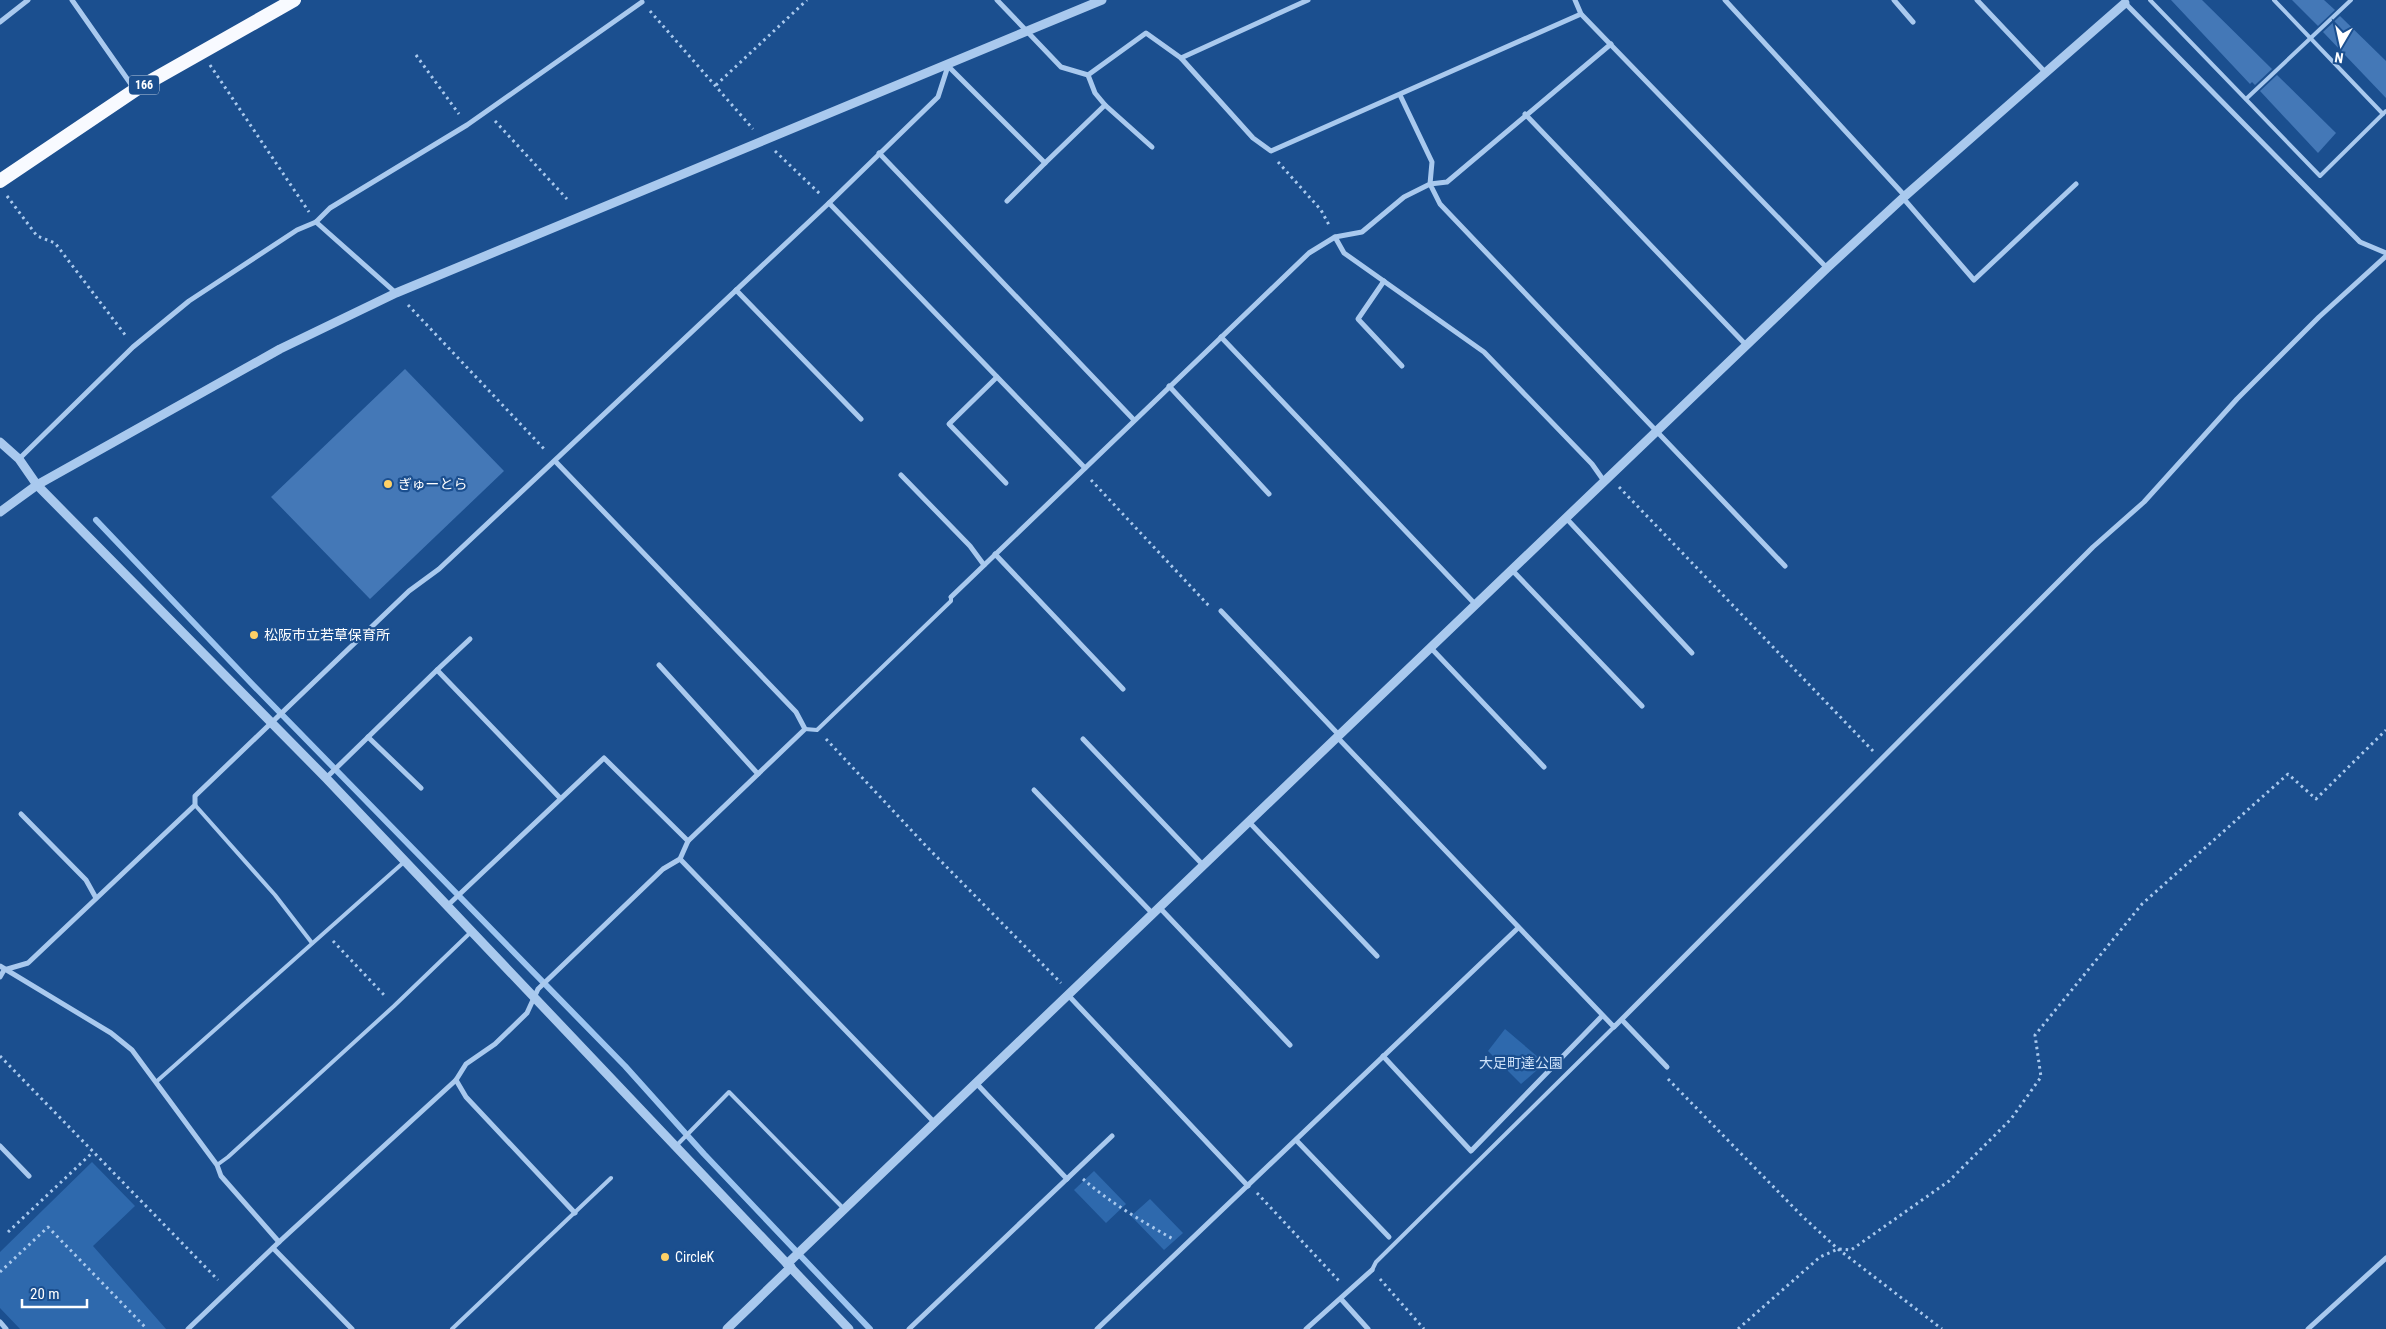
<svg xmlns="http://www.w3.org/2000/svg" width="2386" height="1329" font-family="'Roboto Condensed','Noto Sans JP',sans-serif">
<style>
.green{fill:#2e69ad}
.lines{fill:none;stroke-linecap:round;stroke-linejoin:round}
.stream{stroke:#9cc4f0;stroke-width:6}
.building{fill:#4478b7}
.path{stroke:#a9c9ee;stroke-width:3;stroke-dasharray:2.5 4;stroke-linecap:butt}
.service{stroke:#a9c9ee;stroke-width:4}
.minor{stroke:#a9c9ee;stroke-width:5}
.tertiary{stroke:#a9c9ee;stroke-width:9}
.trunk{stroke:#f8faff;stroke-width:14}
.poi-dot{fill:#ffd166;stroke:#1b4f8f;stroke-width:2}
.labels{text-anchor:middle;stroke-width:4.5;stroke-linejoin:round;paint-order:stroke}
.shield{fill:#1b4f8f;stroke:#bbcadd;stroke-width:1}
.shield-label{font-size:12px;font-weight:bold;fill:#fff}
.poi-label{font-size:14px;fill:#fff;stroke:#1b4f8f;text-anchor:start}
.park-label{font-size:14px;fill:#cfe3fa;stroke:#1b4f8f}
</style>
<rect width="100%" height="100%" fill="#1b4f8f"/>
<!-- green -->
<g class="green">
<polygon points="1505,1029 1545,1063 1521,1084 1488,1051"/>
<polygon points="92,1162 135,1206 93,1246 166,1329 20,1329 0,1308 0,1252"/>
<polygon points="1094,1171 1126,1204 1106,1223 1074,1190"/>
<polygon points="1150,1199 1183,1233 1164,1250 1131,1216"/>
</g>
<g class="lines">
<!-- stream -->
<polyline class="stream" points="96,520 252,684 625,1066 704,1154 870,1329"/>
</g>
<!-- building -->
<g class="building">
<polygon points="2171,0 2202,0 2272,69 2255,85 2252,82 2250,84"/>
<polygon points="2292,0 2324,0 2335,10 2318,26"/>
<polygon points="2340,16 2386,61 2386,98 2323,32"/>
<polygon points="2277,75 2336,133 2318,153 2260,91"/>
<polygon points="405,369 504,471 370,599 271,497"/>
</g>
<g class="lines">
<!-- path -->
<g class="path">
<polyline points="650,11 753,129"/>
<polyline points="416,55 459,114"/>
<polyline points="210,65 309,212"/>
<polyline points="716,85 807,0"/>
<polyline points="495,121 567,199"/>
<polyline points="775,151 821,195"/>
<polyline points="1278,162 1321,210 1329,225"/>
<polyline points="7,196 37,236 55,243 126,336"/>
<polyline points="408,305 546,451"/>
<polyline points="1091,480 1210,607"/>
<polyline points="1619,487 1873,751"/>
<polyline points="826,739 927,847 1061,983"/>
<polyline points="333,941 385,996"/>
<polyline points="0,1056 218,1280"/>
<polyline points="1668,1079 1802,1216 1838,1249 1942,1329"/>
<path d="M1083,1179C1109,1202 1143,1222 1173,1239"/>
<polyline points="1257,1193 1340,1282"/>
<polyline points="8,1232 93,1152"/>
<polyline points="0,1272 48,1227 147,1329"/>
<polyline points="1380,1279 1424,1329"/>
<polyline points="1738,1329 1820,1257 1838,1249 1851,1250 1949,1181 2011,1119 2041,1077 2035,1035 2142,904 2288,774 2316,799 2386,730"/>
</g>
<!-- service -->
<g class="service">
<polyline points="2150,0 2320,176 2386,111"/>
<polyline points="2274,0 2383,114"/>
<polyline points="2246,99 2351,0"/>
<polyline points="805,729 817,730 951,601 951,597"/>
<polyline points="195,805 275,895 312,943"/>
<polyline points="156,1082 404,862"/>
<polyline points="676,1146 729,1092 844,1209"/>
<polyline points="217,1165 228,1157 394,1006 471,932"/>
<polyline points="1372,1270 1376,1262 1614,1027"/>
<polyline points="452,1329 611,1178"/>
</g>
<!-- minor -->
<g class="minor">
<polyline points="72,0 135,90"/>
<polyline points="997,0 1061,67 1088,75 1146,33 1181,58 1253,138 1271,151 1581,14"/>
<polyline points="1575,0 1581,14 1827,268"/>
<polyline points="1725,0 1905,196"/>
<polyline points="1894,0 1913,22"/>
<polyline points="1977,0 2045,72"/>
<polyline points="2124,2 2360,242 2386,253"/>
<polyline points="0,22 28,0"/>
<polyline points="1611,44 1447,182 1430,184 1440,204 1785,566"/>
<polyline points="1181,58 1308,0"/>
<polyline points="1105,105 1152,147"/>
<polyline points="1525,114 1747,346"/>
<polyline points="879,153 1134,420"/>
<polyline points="1903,198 1974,280 2076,184"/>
<polyline points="1007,201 1045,163"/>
<polyline points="829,203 1085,468"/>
<polyline points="316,222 396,293"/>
<polyline points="1335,237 1344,253 1484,352 1592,464 1604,481"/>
<polyline points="1384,281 1358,319 1402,366"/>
<polyline points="736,290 861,419"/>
<polyline points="1221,337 1475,604"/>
<polyline points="997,377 949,424 1006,483"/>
<polyline points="1169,386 1269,494"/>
<polyline points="19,459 133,347 189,301 297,230 316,222 330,208 467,125 642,2"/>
<polyline points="901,475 970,546 984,565"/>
<polyline points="1566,518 1692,653"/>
<polyline points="995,554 1123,689"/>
<polyline points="1511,569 1642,706"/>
<polyline points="951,597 1309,253 1335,237 1362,232 1404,197 1430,184 1432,162 1400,95"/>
<polyline points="1221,611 1339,735"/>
<polyline points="1431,648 1544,767"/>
<polyline points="659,665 758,774"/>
<polyline points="437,670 470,639"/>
<polyline points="368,737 421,788"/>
<polyline points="1337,737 1614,1027 2093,547 2144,502 2237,399 2319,317 2386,256"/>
<polyline points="1083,739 1203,865"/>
<polyline points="326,778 437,670 560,798"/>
<polyline points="1034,790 1153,914"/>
<polyline points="21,814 86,880 96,898"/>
<polyline points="1249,822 1377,956"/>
<polyline points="680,859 934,1122"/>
<polyline points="447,906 604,758 688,841"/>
<polyline points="1159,907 1290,1045"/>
<polyline points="0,966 111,1033 132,1050 217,1165 221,1176 279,1242"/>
<polyline points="0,977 4,970 28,963 195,805 195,796 409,591 439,569 829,203 938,97 948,66 1045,163 1105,105 1095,93 1088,75"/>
<polyline points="1068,995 1248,1186"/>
<polyline points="1622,1020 1667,1067"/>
<polyline points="1383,1056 1471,1151 1602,1016"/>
<polyline points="456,1080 466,1097 575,1213"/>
<polyline points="976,1083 1067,1179"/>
<polyline points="1296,1140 1389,1237"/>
<polyline points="0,1146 29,1176"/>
<polyline points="273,1248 352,1329"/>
<polyline points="1341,1299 1368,1329"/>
<polyline points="0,1322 6,1329"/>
<polyline points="188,1329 279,1242 456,1080 466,1064 495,1044 527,1013 538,989 663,869 680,859 688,841 805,729 796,712 555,461"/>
<polyline points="909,1329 1112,1136"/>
<polyline points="1097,1329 1518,928"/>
<polyline points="1306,1329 1372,1270"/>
<polyline points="2308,1329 2386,1258"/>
</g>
<!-- tertiary -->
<g class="tertiary">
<polyline points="0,442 19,459 37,485 326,778 849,1329"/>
<polyline points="0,512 37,485 280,349 396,293 1102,0"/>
<polyline points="787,1264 1827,268 1905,196 2125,3"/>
<polyline points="727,1329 791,1267"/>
</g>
<!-- trunk -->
<polyline class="trunk" points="0,181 135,90 294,0"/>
</g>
<!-- markers -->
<g class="poi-dot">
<circle cx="388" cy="484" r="5"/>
<circle cx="254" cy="635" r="5"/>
<circle cx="665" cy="1257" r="5"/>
</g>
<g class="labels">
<!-- shield labels -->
<rect class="shield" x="129" y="75.5" width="30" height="19" rx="4"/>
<g class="shield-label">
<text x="144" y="89">166</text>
</g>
<!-- poi labels -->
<g class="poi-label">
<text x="398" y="489">ぎゅーとら</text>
<text x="264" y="640">松阪市立若草保育所</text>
<text x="675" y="1262">CircleK</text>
</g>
<!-- park labels -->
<g class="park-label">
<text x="1521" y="1068">大足町達公園</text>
</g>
</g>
<!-- north arrow -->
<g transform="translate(2341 45) rotate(189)" stroke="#1b4f8f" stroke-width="4" paint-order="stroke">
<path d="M0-4L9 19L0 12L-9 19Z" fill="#ffffff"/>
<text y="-8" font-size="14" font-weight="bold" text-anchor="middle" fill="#ffffff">N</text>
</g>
<!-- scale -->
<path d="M22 1299v8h65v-8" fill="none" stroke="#ffffff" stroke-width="2.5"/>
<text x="30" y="1299" font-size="15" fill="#ffffff" stroke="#1b4f8f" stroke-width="4" paint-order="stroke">20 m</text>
</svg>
